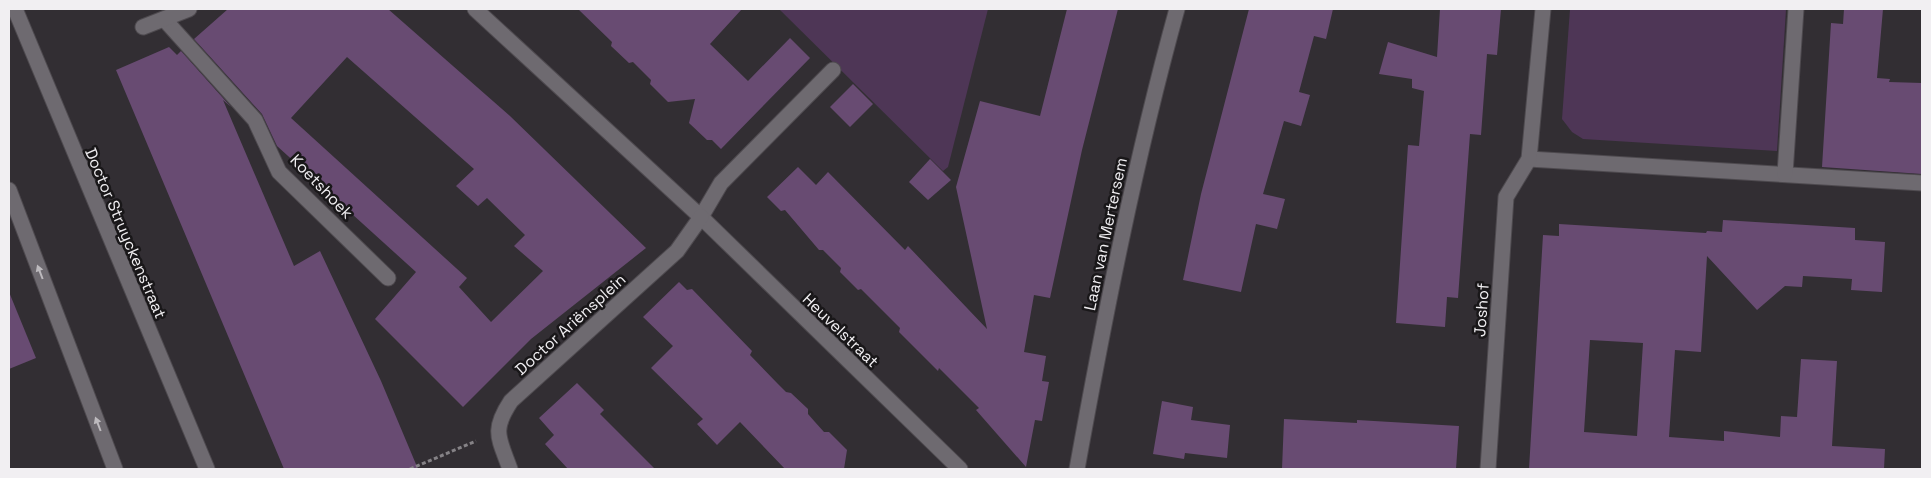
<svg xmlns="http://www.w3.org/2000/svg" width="1931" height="478" font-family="'Space Grotesk',sans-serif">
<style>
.green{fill:#4e3656}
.building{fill:#684b72;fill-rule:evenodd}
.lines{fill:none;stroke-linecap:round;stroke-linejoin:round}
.service-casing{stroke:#4e4a4f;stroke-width:17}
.minor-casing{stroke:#4e4a4f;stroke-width:17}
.tertiary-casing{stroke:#4e4a4f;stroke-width:17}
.path{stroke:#858286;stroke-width:3;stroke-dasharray:4 2.5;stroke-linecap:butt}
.service{stroke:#6e6a70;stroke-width:15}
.minor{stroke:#6e6a70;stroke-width:15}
.tertiary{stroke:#6e6a70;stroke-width:15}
.oneway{fill:#bdbabe}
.labels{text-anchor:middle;stroke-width:5;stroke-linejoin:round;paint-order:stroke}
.street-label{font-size:16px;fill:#f1eff2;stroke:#191719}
</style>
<rect width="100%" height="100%" fill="#322e33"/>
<!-- green -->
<g class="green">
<polygon points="779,9 988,9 948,167 943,171"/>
<polygon points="1570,9 1786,9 1777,151 1583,139 1572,132 1562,119"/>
</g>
<!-- building -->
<g class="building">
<path d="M228,9H388L510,116L646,248L531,339L463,407L375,319L416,272L277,146L262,114L194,39ZM347,57L474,169L456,186L478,206L487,198L525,235L514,246L543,271L491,322L459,287L467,278L291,118Z"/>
<polygon points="578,9 742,9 710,44 748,81 790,38 810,58 721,149 712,140 707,140 689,123 695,99 668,102 650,84 651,80 633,62 629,63 611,46 612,42"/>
<polygon points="1067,9 1118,9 1082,150 1050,298 1034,295 1024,352 1046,356 1042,381 1049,382 1042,421 1035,420 1026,467 976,410 979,408 939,368 938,371 899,332 900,328 861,289 858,290 840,272 841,268 823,250 819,250 785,210 781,211 767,197 798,167 816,185 828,172 905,250 908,246 987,329 956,187 980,101 1040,116"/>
<polygon points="1249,9 1333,9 1326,39 1314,36 1299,92 1310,95 1301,126 1284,121 1263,194 1285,199 1277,229 1256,224 1241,292 1183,280 1201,194"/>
<polygon points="1440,9 1501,9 1497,55 1487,54 1481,135 1470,134 1458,298 1447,297 1445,327 1396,323 1408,145 1419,146 1424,91 1412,88 1412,79 1379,74 1388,42 1437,57"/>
<polygon points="1844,9 1883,9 1877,78 1890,79 1889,82 1922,83 1922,174 1822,167 1831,23 1843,24"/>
<polygon points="169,47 177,55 181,51 231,107 223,100 294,266 320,251 381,381 418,469 284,469 116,70"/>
<polygon points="853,84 873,104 850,127 830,107"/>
<polygon points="930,159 951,180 928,200 909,182"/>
<path d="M1723,220L1855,228V240L1885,242L1882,292L1851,290L1852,279L1803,276L1802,287L1785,286L1757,310L1707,256L1701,352L1675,350L1669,437L1724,441V431L1780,437L1781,416L1797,417L1801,359L1837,361L1832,446L1885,449L1884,469H1529L1543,235L1559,236V224L1706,233L1707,231L1722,232ZM1590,340L1643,343L1637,436L1584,432Z"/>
<polygon points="679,282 687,290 692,289 752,351 750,355 778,384 786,392 791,393 808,409 808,414 815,422 824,432 829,432 847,450 844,469 785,469 740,422 717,445 697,424 703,419 651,368 673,346 643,317"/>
<polygon points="9,292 36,358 9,369"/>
<polygon points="577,383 604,410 600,414 655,469 568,469 545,444 554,435 539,418"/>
<polygon points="1162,401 1193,407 1191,420 1230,425 1227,458 1185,453 1184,459 1153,454"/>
<polygon points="1284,419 1357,423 1357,420 1459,426 1456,469 1282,469"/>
</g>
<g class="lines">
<!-- service casing -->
<g class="service-casing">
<g id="service">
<polyline points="164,19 255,120 279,172 388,278"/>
<polyline points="701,217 721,183 833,70"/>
</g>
</g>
<!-- minor casing -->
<g class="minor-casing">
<g id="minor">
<polyline points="475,9 701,217 960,469"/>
<polyline points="143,27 189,9"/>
<polyline points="1529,159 1922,183"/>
<polyline points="1785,174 1796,9"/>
<polyline points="9,190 115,469"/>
<path d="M510,469C499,438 491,431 511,401L677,251L701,217"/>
<path d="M1077,469C1105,314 1135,161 1177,9"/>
<polyline points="1488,469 1506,197 1529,159 1543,9"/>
</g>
</g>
<!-- tertiary casing -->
<g class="tertiary-casing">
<polyline id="tertiary" points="15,9 207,469"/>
</g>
<!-- path -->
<polyline class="path" points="410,469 476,441"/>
<!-- service -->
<use href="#service" class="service"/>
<!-- minor -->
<use href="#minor" class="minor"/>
<!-- tertiary -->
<use href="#tertiary" class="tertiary"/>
</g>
<!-- one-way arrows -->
<defs><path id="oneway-solid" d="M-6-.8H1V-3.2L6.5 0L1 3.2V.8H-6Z" transform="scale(1.25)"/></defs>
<g class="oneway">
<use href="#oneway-solid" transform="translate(40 272) rotate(-111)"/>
<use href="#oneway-solid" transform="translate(98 424) rotate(-111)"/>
</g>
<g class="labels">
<!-- street labels -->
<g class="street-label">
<text transform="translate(322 186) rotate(46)" y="6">Koetshoek</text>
<text transform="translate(126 233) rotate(67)" y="6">Doctor Struyckenstraat</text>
<text transform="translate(1105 234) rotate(-78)" y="6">Laan van Mertersem</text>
<text transform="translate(1481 310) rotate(-86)" y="6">Joshof</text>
<text transform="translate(570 324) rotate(-42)" y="6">Doctor Ariënsplein</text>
<text transform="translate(841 330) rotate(44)" y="6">Heuvelstraat</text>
</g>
</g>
<!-- border -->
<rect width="1931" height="478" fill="none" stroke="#f1eff2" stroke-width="20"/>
</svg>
